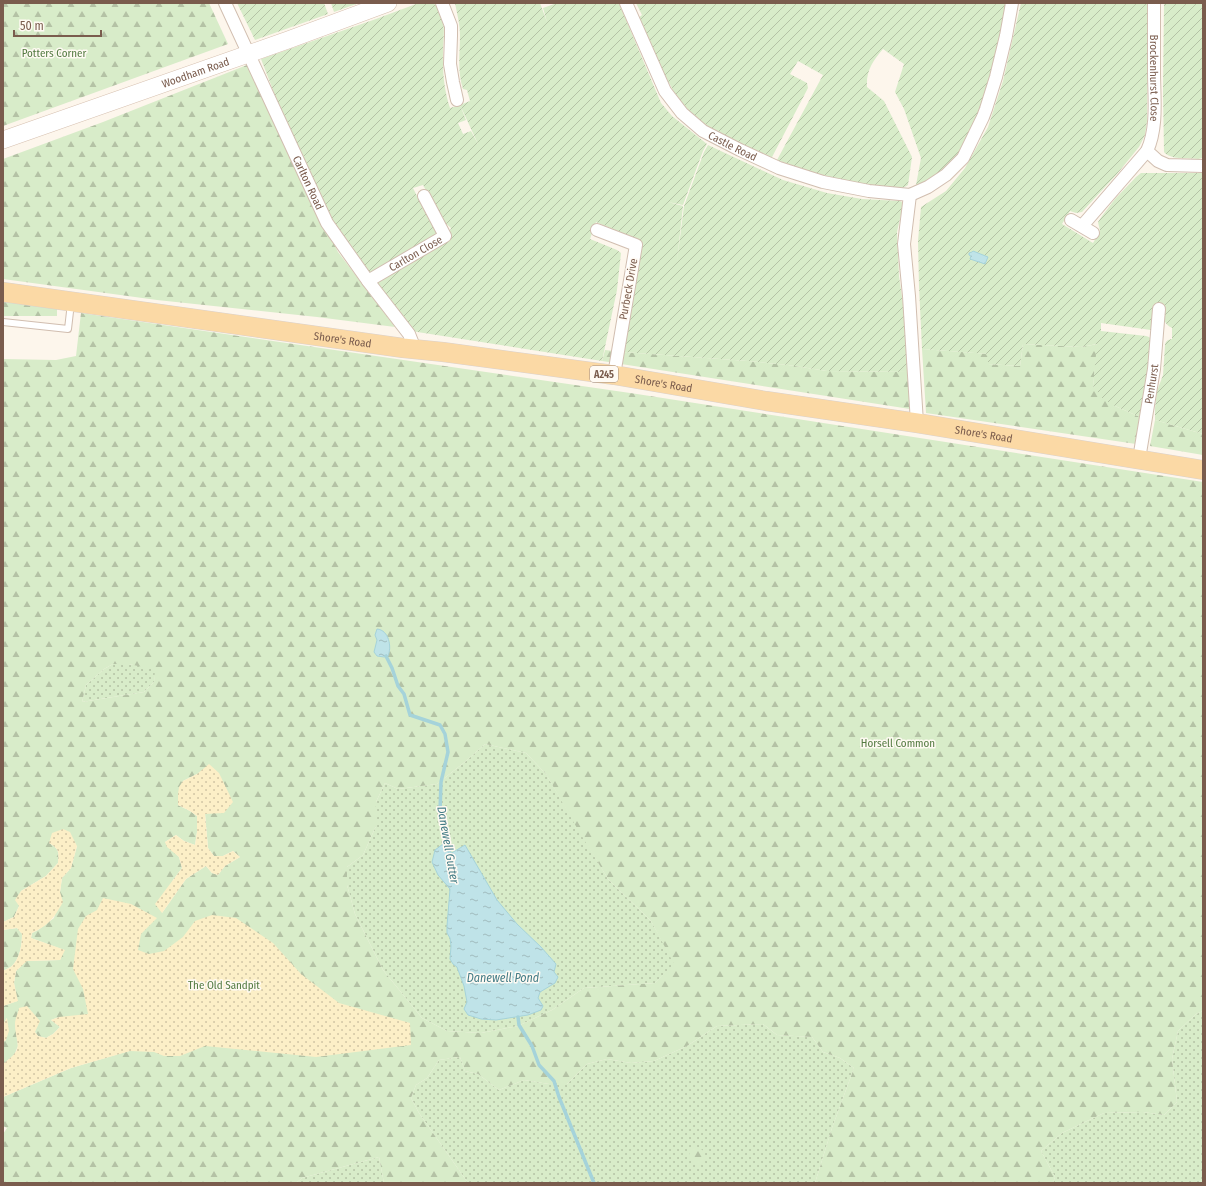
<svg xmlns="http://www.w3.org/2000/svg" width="1206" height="1186" font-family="'Fira Sans Condensed',sans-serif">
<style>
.grass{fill:url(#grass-dots)}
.forest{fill:url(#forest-firs);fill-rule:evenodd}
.sand{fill:url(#sand-dots)}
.garden{fill:url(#garden-furrows)}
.water{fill:url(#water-ripples);stroke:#a5d3da}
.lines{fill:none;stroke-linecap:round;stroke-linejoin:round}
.stream{stroke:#a5d3da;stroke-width:3.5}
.lane-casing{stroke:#d1beb0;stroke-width:8}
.street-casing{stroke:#d1beb0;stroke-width:14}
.secondary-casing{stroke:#d6c0b0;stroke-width:18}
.primary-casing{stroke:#dad1cd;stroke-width:20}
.lane{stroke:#fff;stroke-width:6}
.street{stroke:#fff;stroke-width:12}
.secondary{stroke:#fff;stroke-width:17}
.primary{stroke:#fbd9a5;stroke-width:19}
.labels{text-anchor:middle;stroke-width:3;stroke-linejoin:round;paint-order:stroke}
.shield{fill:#fffaf3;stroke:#a28b7f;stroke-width:1}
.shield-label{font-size:10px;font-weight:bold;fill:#7a5c4d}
.park-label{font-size:11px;fill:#537a41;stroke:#fffaf3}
.street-label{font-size:11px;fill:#7a5c4d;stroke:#fffaf3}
.water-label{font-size:12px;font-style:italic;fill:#437c86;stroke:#fffaf3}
</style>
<defs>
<pattern id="grass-dots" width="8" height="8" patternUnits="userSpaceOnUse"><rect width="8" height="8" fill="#d8ecc9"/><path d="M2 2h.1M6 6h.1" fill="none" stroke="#b4c2a5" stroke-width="1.8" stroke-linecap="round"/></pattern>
<pattern id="forest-firs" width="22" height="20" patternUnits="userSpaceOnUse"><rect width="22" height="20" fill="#d8ecc9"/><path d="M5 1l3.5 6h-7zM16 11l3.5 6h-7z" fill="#b4c2a5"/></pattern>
<pattern id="sand-dots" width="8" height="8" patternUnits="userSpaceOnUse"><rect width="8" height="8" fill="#fcefc7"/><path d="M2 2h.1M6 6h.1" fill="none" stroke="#d1c5a4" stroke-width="1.8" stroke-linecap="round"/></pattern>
<pattern id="garden-furrows" width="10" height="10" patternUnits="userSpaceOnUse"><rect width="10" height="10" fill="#d8ecc9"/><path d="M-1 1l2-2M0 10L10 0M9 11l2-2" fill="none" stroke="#b4c2a5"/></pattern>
<pattern id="water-ripples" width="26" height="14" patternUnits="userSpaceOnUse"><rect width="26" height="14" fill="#bfe3e8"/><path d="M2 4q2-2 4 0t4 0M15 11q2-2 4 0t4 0" fill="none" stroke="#a0bbbe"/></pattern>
</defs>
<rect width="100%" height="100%" fill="#fdf6ec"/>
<!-- grass -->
<g class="grass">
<polygon points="113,664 129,664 156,669 154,682 144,692 82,702 86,685 104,669"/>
<polygon points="485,744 526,753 546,774 608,879 651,921 675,964 655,983 584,988 552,1010 518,1026 481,1033 447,1031 422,1018 383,970 355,914 347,885 347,867 363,855 376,826 376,802 385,783 398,789 437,784 466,761"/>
<polygon points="1203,1011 1203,1183 1053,1183 1055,1177 1041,1151 1062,1133 1104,1113 1143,1112 1164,1115 1177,1102 1172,1059 1178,1031 1196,1014"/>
<polygon points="763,1024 777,1035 812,1037 823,1052 840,1058 854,1068 832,1128 815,1183 468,1183 419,1113 411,1098 416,1085 427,1078 439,1060 460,1057 465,1071 478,1074 499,1090 524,1080 549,1084 567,1084 587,1064 607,1059 631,1063 654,1061 687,1046 717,1026"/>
<polygon points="379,1157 384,1183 296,1183 302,1178"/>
</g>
<!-- forest -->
<g class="forest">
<polygon points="3,3 209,3 228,44 3,126"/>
<polygon points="247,65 338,252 395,327 317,317 157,300 3,279 3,159 103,122"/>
<polygon points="3,301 57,307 57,316 3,316"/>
<path d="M81,313L637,394L1203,482V1011L1196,1014L1178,1031L1172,1059L1177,1102L1164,1115L1143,1112L1104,1113L1062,1133L1041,1151L1055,1177L1053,1183H815L832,1128L854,1068L840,1058L823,1052L812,1037L777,1035L763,1024L717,1026L687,1046L654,1061L631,1063L607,1059L587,1064L567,1084H549L524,1080L499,1090L478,1074L465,1071L460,1057L439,1060L427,1078L416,1085L411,1098L419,1113L468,1183H384L379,1157L302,1178L296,1183H3V1134L7,1128L3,1126V1097L71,1068L129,1051L59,1017L51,1020L60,1027L53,1034L46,1038L38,1036L35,1032L15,1023L18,1046L14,1055L3,1064V1042L6,1040L7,1018L3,1024V1006L17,1001L14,983L16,971L26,961L60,960L64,950L31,938L32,933L38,930L54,918L60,892L62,878L71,868L77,846L49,843C59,849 59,851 58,863L46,876L21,891L19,906L14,917L3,922V359L56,360L76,356ZM113,664H129L155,670L154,682L144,692L82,702L86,685L104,669ZM485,744L526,753L546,774L577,828L608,879L651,921L674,964L655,983L584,988L552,1010L518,1026L481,1033L447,1031L422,1018L383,970L355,914L347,885V867L363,855L376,826V802L385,783L398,789L437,784L466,761ZM197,774L224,813H205L208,848L214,856H223L233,851L240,857L225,866L218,875L212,873L206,866L186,879L162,913L173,880L182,868L179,857L165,842L176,835L184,841L195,845L197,832V816L190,811L178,805L183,781Z"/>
<polygon points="1023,344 1081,347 1098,344 1093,386 1115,406 1140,417 1136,444 926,413 922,349 989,354 988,364 1020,366"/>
<polygon points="605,350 623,352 748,361 788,365 827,371 908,372 910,409 602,361"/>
<polygon points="1155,420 1203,434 1203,455 1150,446"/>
<path d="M17,928L22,934C22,945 20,958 12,966C10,968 6,969 3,971V930Z"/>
<circle cx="697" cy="1156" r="8"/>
</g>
<!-- sand -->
<g class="sand">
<polygon points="209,764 219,773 233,802 224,813 205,814 208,848 214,856 223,856 233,851 240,857 225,866 218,875 212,873 206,866 186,879 162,913 155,904 182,868 179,857 167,847 165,842 176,835 184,841 195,845 197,832 197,816 190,811 178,805 178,794 179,787 183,781 197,774"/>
<path d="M63,829L70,832L77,846L71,868L62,878L60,892L63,902C54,918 49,925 32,933L31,938L65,950L60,960L27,961L16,971L14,983L18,1001L3,1006V971C6,969 10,968 12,966C20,958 22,945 22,934L17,928L3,930V922L14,917L19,906L15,900L21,891L46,876L58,863C59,851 59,849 49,843L52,833Z"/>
<path d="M103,898L131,904L157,918L141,934L138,950L149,954L164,951L183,937L195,921L212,915L236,918L273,943L301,974L339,1003L410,1023L411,1045L316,1057L205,1046L180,1056H164L154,1052L130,1051L71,1068L3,1097V1064C25,1047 16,1047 15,1024C15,1019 18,1013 19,1008L27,1006L40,1021L35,1032L38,1036L46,1038L53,1034L60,1027L51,1020L59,1017L88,1014L83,989L73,969L78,929L86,916L97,910Z"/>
<polygon points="7,1018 9,1031 6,1040 3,1042 3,1024"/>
</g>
<!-- garden -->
<g class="garden">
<polygon points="237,3 324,3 328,14 255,40"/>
<polygon points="331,3 359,3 334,12"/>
<path d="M429,3C434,4 437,4 440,9C447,22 442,47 443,62C443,77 445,93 450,108L460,105L466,120L458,123L463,134L471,131L478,144L460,105L470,101L467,90L463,89C457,71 460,53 460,35C460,24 457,14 455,3H540L547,22L543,8L557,3H619L661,103L672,116L707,144L703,151L683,205L668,202L683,206L677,261L684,206L704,152L708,145L783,180L827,193L862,199L900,201L903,203V205L897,232L899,276L906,325L908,372L827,371L788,365L748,361L623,352L641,241L596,222L590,239L617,250L621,253L617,290L602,361L411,331L375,282L446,242L451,228L442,220L423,185L413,188L423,208L436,228L437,233L436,237L370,275L326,213L283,116L261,59L376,19L378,25L376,19L416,4Z"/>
<path d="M636,3H1007L995,65L986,97L960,156L944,172L919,186L916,185L921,158L904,109L895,92L904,64L883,49C873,61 866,70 867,87L884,101L912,157L908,185C902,190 894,188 887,187C849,184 813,173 777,160L823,75L798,61L790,74L807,83L808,88L770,161L700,123L679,101L663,72L638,18L642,15Z"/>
<path d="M1021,3H1148L1147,121L1145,135L1139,147L1117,174L1082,212L1076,213L1070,211L1062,224L1093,243L1100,231L1098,222L1102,216L1115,199L1136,177L1141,173H1203V434L1155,420V408L1157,391L1163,375L1165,345C1166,340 1168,340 1172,339V328C1163,324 1163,316 1163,307L1153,305L1151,330L1101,323V331L1146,336L1149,337L1151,339L1148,375L1140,417L1115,406L1103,399L1093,386L1097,344L1081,347L1023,344L1020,366L988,364V354L922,349L919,286L918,241L921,207L946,191L965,168L988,127L1003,81Z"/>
<path d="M1164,3H1203L1202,158L1198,159C1189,158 1170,160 1164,152L1163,92Z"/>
</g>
<!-- water -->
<g class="water">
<polygon points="973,251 988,257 985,264 970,259 971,256 969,255 969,253 972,252"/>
<path d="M377,629C389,630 392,647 388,656L384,657L377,656L374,652L377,640L375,635Z"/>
<polygon points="443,844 450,854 465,845 497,900 517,924 541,947 556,964 554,972 558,977 555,983 540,992 538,998 543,1006 541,1010 528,1015 496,1020 481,1019 468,1015 464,1009 467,1002 464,986 457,967 453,964 450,959 451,946 450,938 447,933 447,926 450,889 438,875 432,862 435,850"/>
</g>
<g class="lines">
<!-- stream -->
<g class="stream">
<polyline points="386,656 392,668 398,686 404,694 410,715 440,725 445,734 448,752 441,782 440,812 451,858"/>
<polyline points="518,1017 519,1025 532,1046 539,1065 554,1081 559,1097 594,1183"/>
</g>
<!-- lane casing -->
<g class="lane-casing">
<polyline id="lane" points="3,322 68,329 71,303"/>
</g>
<!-- street casing -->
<g class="street-casing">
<g id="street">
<path id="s1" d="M225,3L327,223L368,281L409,334L415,349"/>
<polyline points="442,3 451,26 451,36 450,64 453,82 457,100"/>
<path id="s2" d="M626,3L665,91L682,113L703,131L740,150L779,168L823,182L869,191L910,195L928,187L946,175L963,158L983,117L986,109L996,77L1006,36L1012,3"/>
<path id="s3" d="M1154,3C1154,26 1154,49 1154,71C1154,97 1158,127 1147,151L1158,161L1167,165L1203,166"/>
<polyline points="910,195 904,244 909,296 917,423"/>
<polyline points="1071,220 1093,233"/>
<polyline points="1082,226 1147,151"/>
<polyline points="597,230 636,245 614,375"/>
<path id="s4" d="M368,281L445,236L424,196"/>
<path id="s5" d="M1139,459L1154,369L1159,309"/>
</g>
</g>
<!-- secondary casing -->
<g class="secondary-casing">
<g id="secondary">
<path id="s6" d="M3,140L288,40L388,3"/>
</g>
</g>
<!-- primary casing -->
<g class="primary-casing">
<g id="primary">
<path id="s7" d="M3,292L403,348L443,352L614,375L766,401L917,423L1203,470"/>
</g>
</g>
<!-- lane -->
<use href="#lane" class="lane"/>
<!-- street -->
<use href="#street" class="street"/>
<!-- secondary -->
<use href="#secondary" class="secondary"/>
<!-- primary -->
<use href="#primary" class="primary"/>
</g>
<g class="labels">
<!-- shield labels -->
<rect class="shield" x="590" y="366" width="28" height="16" rx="3"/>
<g class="shield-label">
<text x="604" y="378">A245</text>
</g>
<!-- park labels -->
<g class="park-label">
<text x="54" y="57">Potters Corner</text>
<text x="898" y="747">Horsell Common</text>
<text x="224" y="989">The Old Sandpit</text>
</g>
<!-- street labels -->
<g class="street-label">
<text dy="4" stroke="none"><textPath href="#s6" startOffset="204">Woodham Road</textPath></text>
<text dy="4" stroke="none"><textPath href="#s3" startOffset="75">Brockenhurst Close</textPath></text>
<text dy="4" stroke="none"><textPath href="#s2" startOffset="185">Castle Road</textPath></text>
<text dy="4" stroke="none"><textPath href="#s1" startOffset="198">Carlton Road</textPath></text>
<text dy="4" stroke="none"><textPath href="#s4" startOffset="55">Carlton Close</textPath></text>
<text transform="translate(628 289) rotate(-80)" y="4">Purbeck Drive</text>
<text dy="4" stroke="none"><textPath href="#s7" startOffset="343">Shore's Road</textPath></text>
<text dy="4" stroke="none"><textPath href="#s7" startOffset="667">Shore's Road</textPath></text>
<text dy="4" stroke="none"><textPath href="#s5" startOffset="76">Penhurst</textPath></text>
<text dy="4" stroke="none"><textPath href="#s7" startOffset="991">Shore's Road</textPath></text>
</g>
<!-- water labels -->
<g class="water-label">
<text transform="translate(448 845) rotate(80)" y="4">Danewell Gutter</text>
<text x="503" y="982">Danewell Pond</text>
</g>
</g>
<!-- border -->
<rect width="1206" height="1186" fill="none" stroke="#7a5c4d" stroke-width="8"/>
<!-- scale -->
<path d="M14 30v6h87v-6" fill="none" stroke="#7a5c4d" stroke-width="2"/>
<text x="20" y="30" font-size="12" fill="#7a5c4d" stroke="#fffaf3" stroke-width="3" paint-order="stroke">50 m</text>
</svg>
